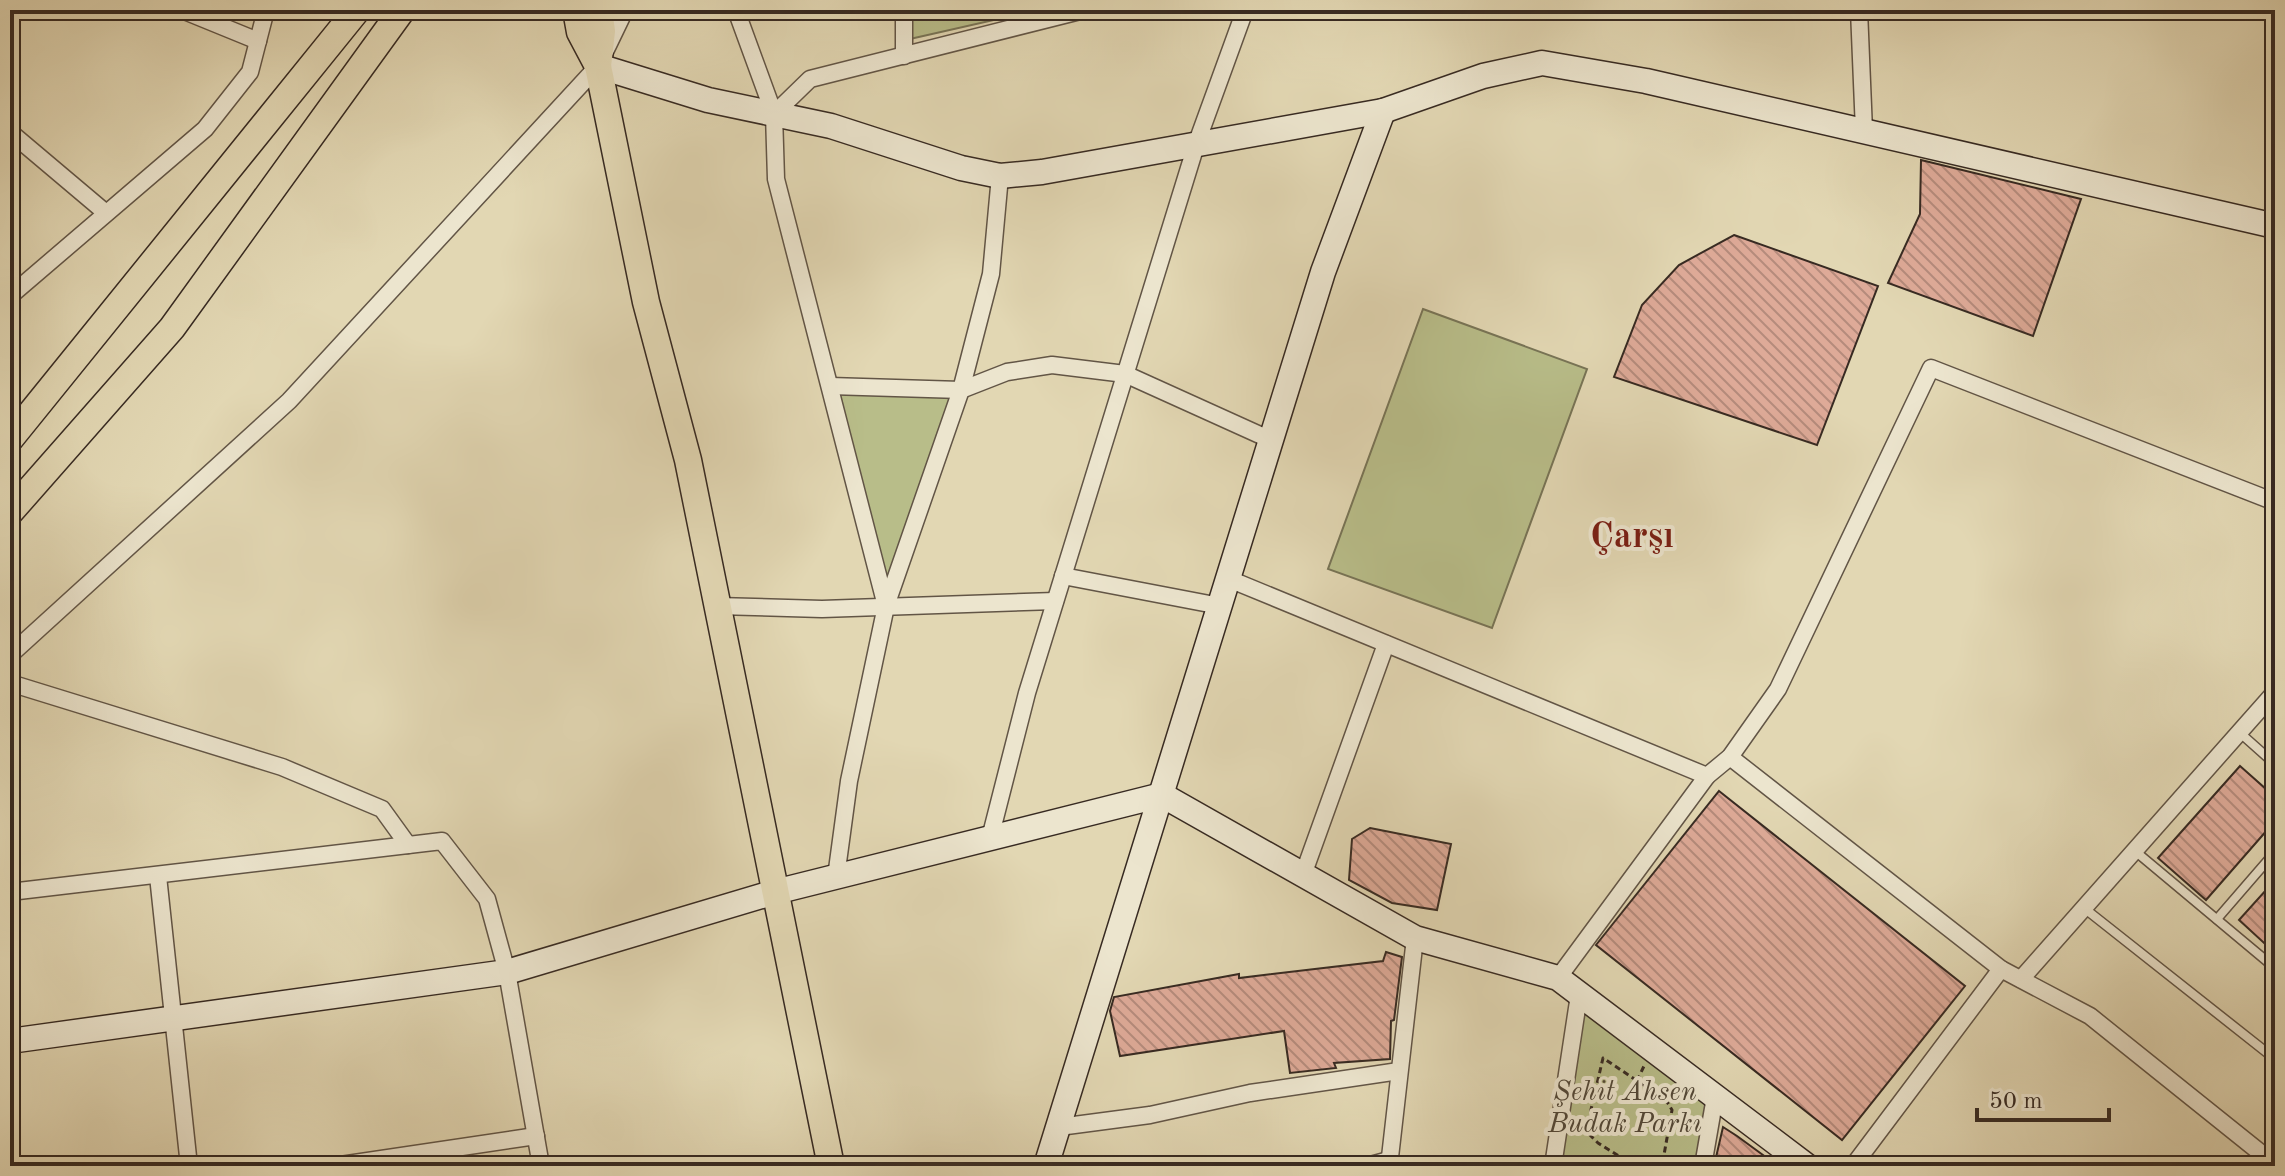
<svg xmlns="http://www.w3.org/2000/svg" width="2285" height="1176" font-family="'Old Standard TT',serif">
<style>
.green{fill:#b8bd89;stroke:#787456;stroke-width:2}
.building{fill:url(#building-back-hatch);stroke:#372a22;stroke-width:2}
.lines{fill:none;stroke-linecap:round;stroke-linejoin:round}
.lane-casing{stroke:#625546;stroke-width:11}
.street-casing{stroke:#625546;stroke-width:19}
.secondary-casing{stroke:#372a22;stroke-width:27}
.primary-casing{stroke:#372a22;stroke-width:29}
.path{stroke:#372a22;stroke-width:3;stroke-dasharray:6 4;stroke-linecap:butt}
.lane{stroke:#ece5ce;stroke-width:8}
.street{stroke:#ece5ce;stroke-width:16}
.secondary{stroke:#ece5ce;stroke-width:24}
.primary{stroke:#e2d7b3;stroke-width:26}
.labels{text-anchor:middle;stroke-width:8;stroke-linejoin:round;paint-order:stroke}
.park-label{font-size:28px;font-style:italic;fill:#514737;stroke:#ece5ce}
.district-label{font-size:36px;font-weight:bold;fill:#7a1f14;stroke:#ece5ce}
</style>
<defs>
<pattern id="building-back-hatch" width="6" height="6" patternUnits="userSpaceOnUse" patternTransform="scale(2)"><rect width="6" height="6" fill="#deaa98"/><path d="M-1 5l2 2M0 0l6 6M5-1l2 2" fill="none" stroke="#b58b7c"/></pattern>
</defs>
<rect width="100%" height="100%" fill="#e2d7b3"/>
<filter id="stains"><feTurbulence type="fractalNoise" baseFrequency=".0025" numOctaves="4"/><feColorMatrix values="0 0 0 0 .2 0 0 0 0 .09 0 0 0 0 .02 0 0 0 .5 -.17"/></filter>
<radialGradient id="worn" r=".72"><stop offset=".6" stop-color="#630" stop-opacity="0"/><stop offset="1" stop-color="#630" stop-opacity=".3"/></radialGradient>
<!-- green -->
<g class="green">
<polygon points="910,10 1038,10 910,39"/>
<polygon points="1423,309 1587,369 1492,628 1328,569"/>
<polygon points="830,386 961,390 886,606"/>
<polygon points="1579,995 1715,1097 1703,1166 1553,1166"/>
</g>
<!-- building -->
<g class="building">
<polygon points="1921,160 2081,199 2033,336 1888,283 1920,214"/>
<polygon points="1734,235 1878,286 1817,445 1614,377 1642,305 1679,265"/>
<polygon points="2240,766 2275,797 2275,821 2206,900 2158,858"/>
<polygon points="1719,791 1965,986 1842,1140 1596,945"/>
<polygon points="1370,828 1451,844 1437,910 1392,903 1349,880 1352,839"/>
<polygon points="2275,880 2275,953 2239,920"/>
<polygon points="1386,952 1402,957 1394,1020 1391,1021 1390,1059 1334,1063 1336,1068 1290,1073 1284,1031 1120,1056 1110,1011 1114,997 1239,974 1239,978 1383,961"/>
<polygon points="1723,1127 1737,1136 1778,1166 1714,1166"/>
</g>
<g class="lines">
<!-- lane casing -->
<g class="lane-casing">
<g id="lane">
<polyline points="2239,732 2275,764"/>
<polyline points="2135,851 2275,968"/>
<polyline points="2084,908 2275,1059"/>
<polyline points="2217,919 2275,852"/>
</g>
</g>
<!-- street casing -->
<g class="street-casing">
<g id="street">
<polyline points="182,10 258,41"/>
<polyline points="736,10 774,114 776,179 886,606"/>
<polyline points="904,10 904,56"/>
<polyline points="1859,10 1864,131"/>
<polyline points="774,114 810,79 1084,10"/>
<polyline points="10,132 106,213"/>
<polyline points="10,296 205,129 250,72 266,10"/>
<polyline points="830,386 961,390 1007,372 1052,365 1125,374 1271,440"/>
<polyline points="1063,576 1220,606"/>
<polyline points="1229,579 1707,776 1730,757 1778,689 1931,368 2275,502"/>
<polyline points="717,606 822,609 1055,601"/>
<polyline points="10,655 289,401 598,66 625,10"/>
<polyline points="10,683 282,767 382,809 408,845"/>
<polyline points="1730,757 2001,969 2090,1016 2272,1162"/>
<polyline points="990,838 1027,693 1197,142 1245,10"/>
<polyline points="1303,875 1386,644"/>
<polyline points="158,876 189,1166"/>
<polyline points="836,877 849,781 886,606 961,390 991,274 1000,176"/>
<polyline points="10,892 442,841 487,899 507,972 541,1166"/>
<polyline points="1558,978 1707,776"/>
<polyline points="2021,979 2275,692"/>
<polyline points="1059,1127 1150,1115 1250,1093 1399,1071"/>
<polyline points="334,1166 536,1136"/>
<polyline points="1367,1166 1389,1160"/>
<polyline points="1389,1166 1415,938"/>
<polyline points="1553,1166 1579,995"/>
<polyline points="1703,1166 1715,1097"/>
<polyline points="1853,1166 2001,969"/>
</g>
</g>
<!-- secondary casing -->
<g class="secondary-casing">
<g id="secondary">
<polyline points="598,66 708,100 831,126 961,168 1000,176 1042,172 1383,111 1483,76 1542,63 1646,81 2275,226"/>
<polyline points="10,1041 507,972 775,892 1162,795 1415,938 1558,978 1807,1166"/>
<polyline points="1046,1166 1323,272 1383,111"/>
</g>
</g>
<!-- primary casing -->
<g class="primary-casing">
<g id="primary">
<polyline points="576,10 580,32 598,66 646,302 688,460 831,1166"/>
<polyline points="598,66 602,31 599,10"/>
<polyline points="10,439 357,10"/>
<polyline points="10,512 172,328 402,10"/>
</g>
</g>
<!-- path -->
<g class="path">
<polyline points="1637,1081 1644,1066"/>
<polyline points="1635,1166 1598,1143 1586,1131 1603,1058 1666,1100 1672,1110 1662,1166"/>
</g>
<!-- lane -->
<use href="#lane" class="lane"/>
<!-- street -->
<use href="#street" class="street"/>
<!-- secondary -->
<use href="#secondary" class="secondary"/>
<!-- primary -->
<use href="#primary" class="primary"/>
</g>
<g class="labels">
<!-- park labels -->
<g class="park-label">
<text x="1625" y="1100">Şehit Ahsen<tspan x="1625" dy="32">Budak Parkı</tspan></text>
</g>
<!-- district labels -->
<g class="district-label">
<text x="1632" y="547">Çarşı</text>
</g>
</g>
<!-- margin -->
<rect width="2285" height="1176" fill="none" stroke="#e2d7b3" stroke-width="40"/>
<rect x="12" y="12" width="2261" height="1152" fill="none" stroke="#372a22" stroke-width="4"/>
<rect x="20" y="20" width="2245" height="1136" fill="none" stroke="#372a22" stroke-width="2"/>
<!-- scale -->
<path d="M1977 1108v12h132v-12" fill="none" stroke="#372a22" stroke-width="4"/>
<text x="1989" y="1108" font-size="24" fill="#372a22" stroke="#ece5ce" stroke-width="6" paint-order="stroke">50 m</text>
<rect width="100%" height="100%" filter="url(#stains)"/>
<rect width="100%" height="100%" fill="url(#worn)"/>
</svg>
